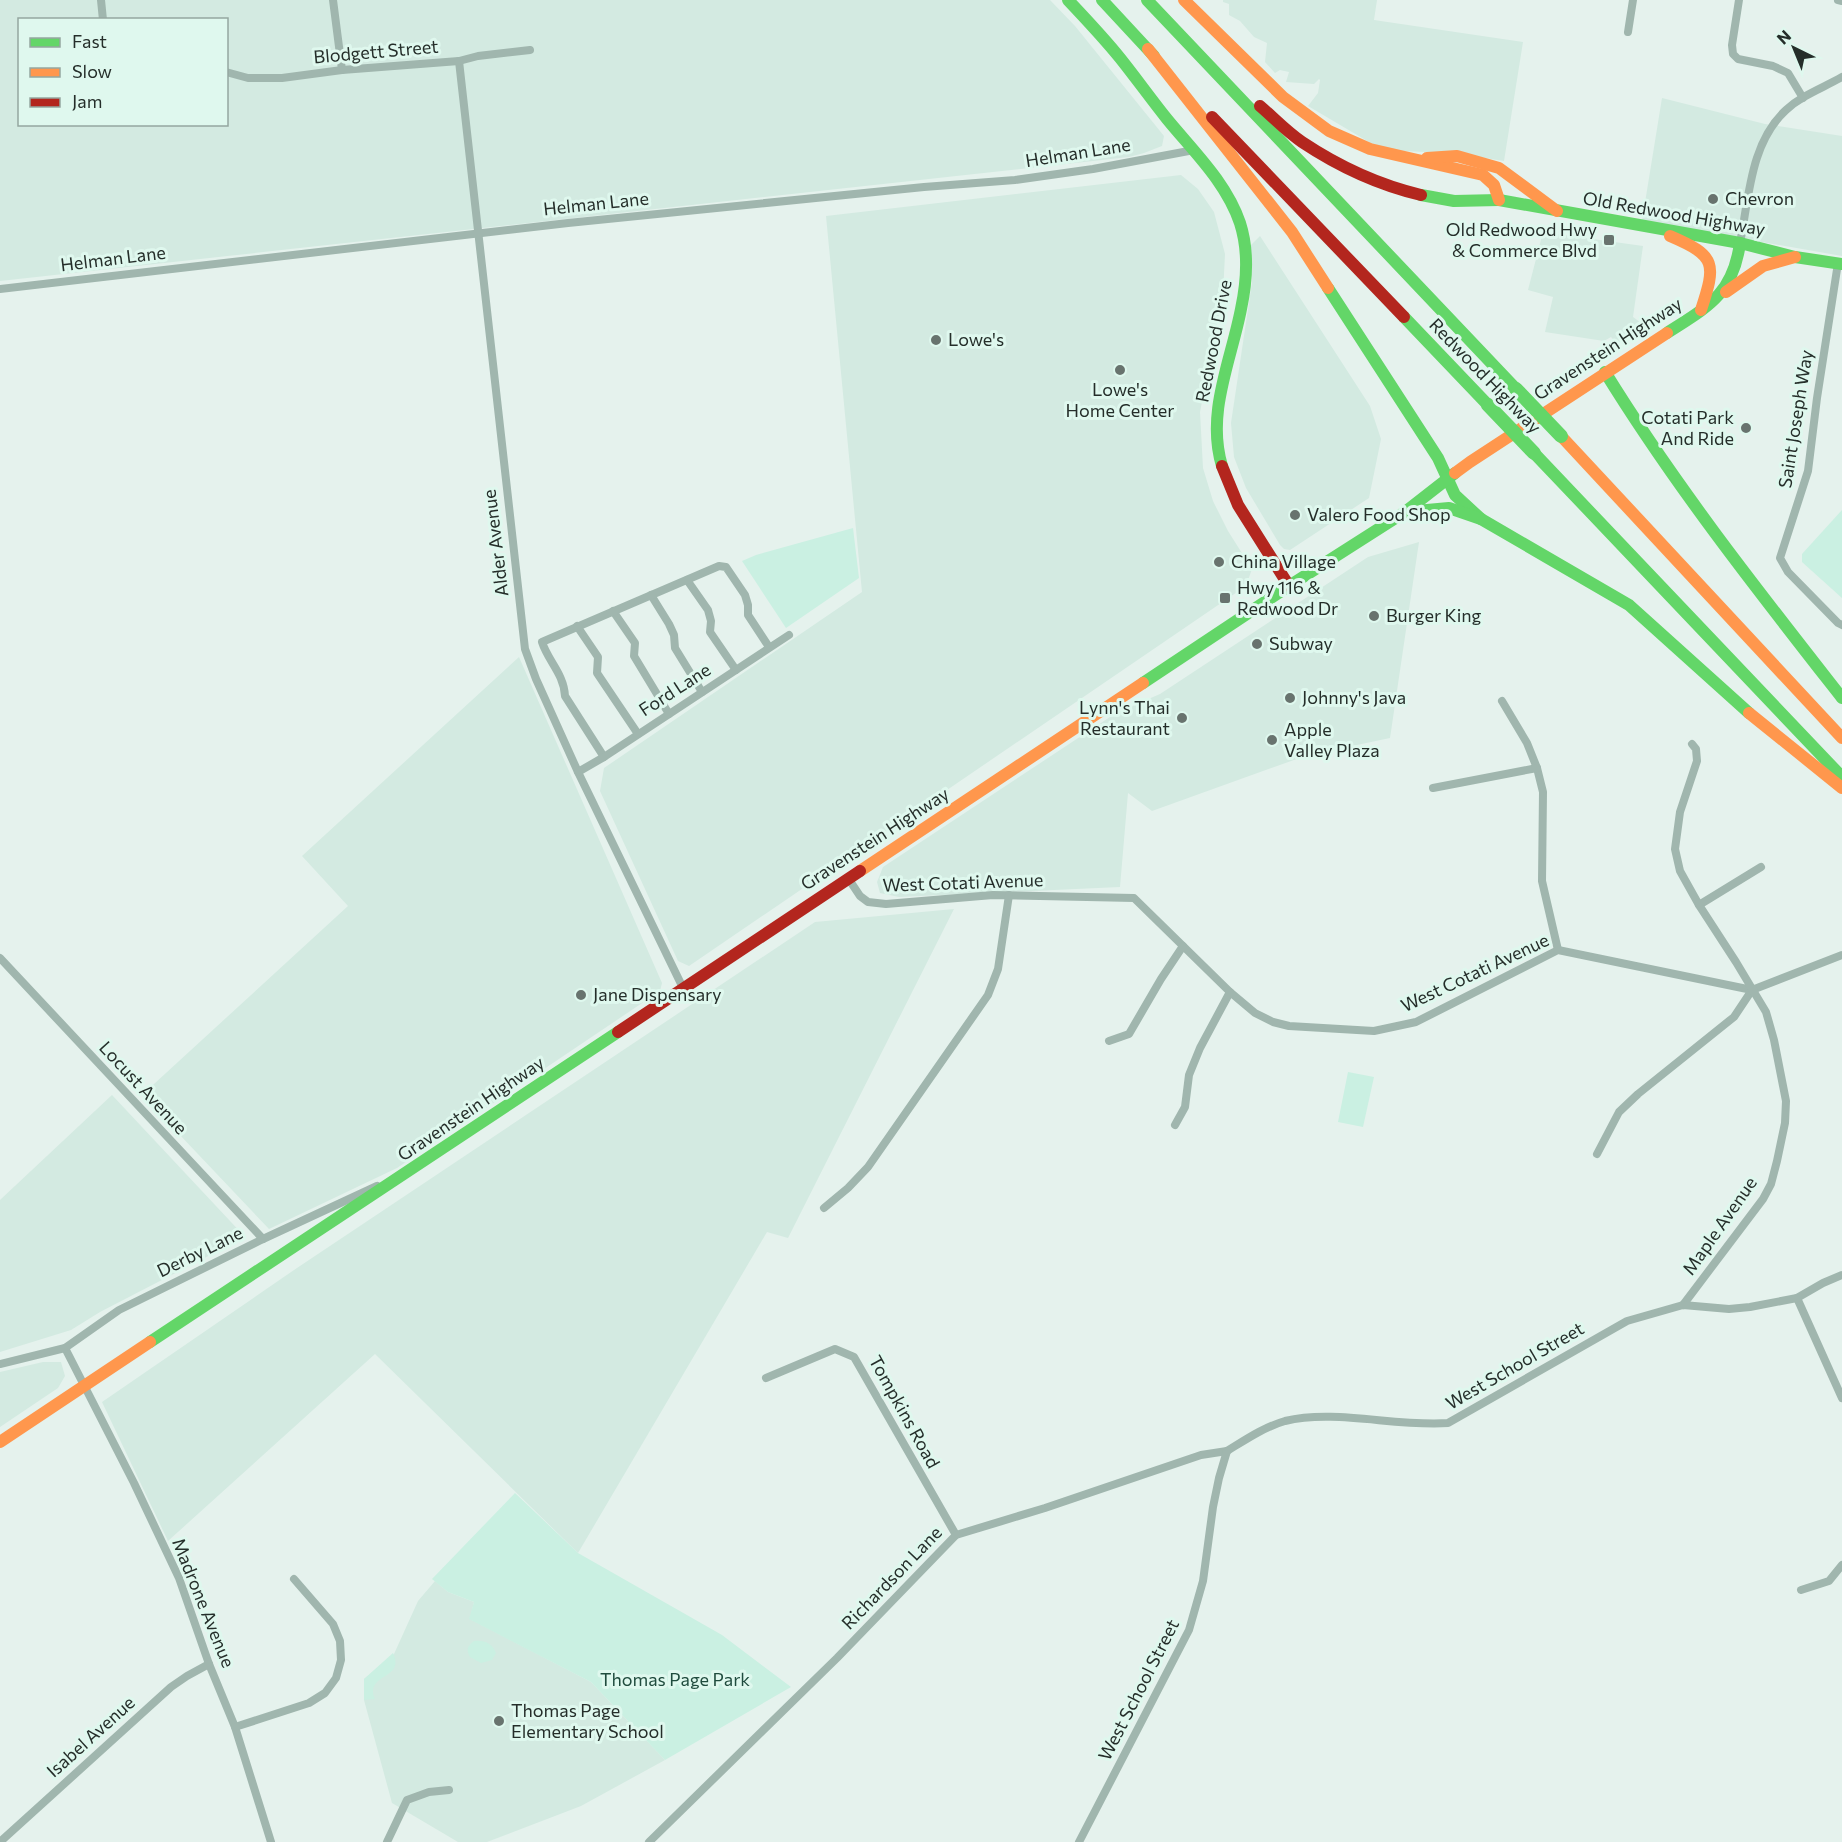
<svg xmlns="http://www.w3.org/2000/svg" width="1842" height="1842" font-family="Commissioner,sans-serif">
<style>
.built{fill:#d3eae1;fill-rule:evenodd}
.green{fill:#caf0e2}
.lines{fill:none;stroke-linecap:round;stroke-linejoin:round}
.street{stroke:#a0b6ae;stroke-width:8}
.fast{stroke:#63d668;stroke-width:12}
.slow{stroke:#ff974d;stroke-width:12}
.jam{stroke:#b3261e;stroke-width:12}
.fast-bridge{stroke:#63d668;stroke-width:14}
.poi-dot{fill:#68736e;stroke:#dff8ee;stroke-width:2}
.labels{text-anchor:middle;stroke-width:6;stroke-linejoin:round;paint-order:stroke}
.street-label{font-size:18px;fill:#252e2a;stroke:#dff8ee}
.poi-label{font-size:18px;fill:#252e2a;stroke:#dff8ee;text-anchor:start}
.park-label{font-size:18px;fill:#204c3e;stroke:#dff8ee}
</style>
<rect width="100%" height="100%" fill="#e5f2ed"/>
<!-- built -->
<g class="built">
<path d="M0,0H1050L1075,26L1164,136L1162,146L1144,153L1129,157L0,281ZM20,20H226V124H20Z"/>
<polygon points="1223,0 1377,0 1374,20 1523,42 1504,161 1453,153 1400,151 1374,145 1308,106 1318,93 1320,80 1319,79 1314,84 1286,82 1289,72 1280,70 1275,73 1265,62 1267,43 1254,37 1240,21 1229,15 1229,4 1223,2"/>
<polygon points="1662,98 1765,124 1842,136 1842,256 1642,221"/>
<polygon points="1181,175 1198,189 1214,212 1225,254 1223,294 1200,412 1203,468 1213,501 1228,531 1252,569 1246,586 689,966 678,961 600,791 604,768 862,592 826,216"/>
<polygon points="1543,232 1643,246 1633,317 1644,325 1617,344 1611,337 1604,341 1545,332 1553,297 1528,290"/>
<polygon points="1260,236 1370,406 1381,439 1369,498 1290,550 1284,549 1280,545 1246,488 1234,457 1231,423 1252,282 1251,245"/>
<polygon points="1419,542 1390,738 1305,756 1152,811 1128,793 1120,887 899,897 880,893 877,882 883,867 1116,713 1160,694 1368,557"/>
<polygon points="519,657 662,983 660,991 397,1168 269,1229 142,1095 348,906 302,856"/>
<polygon points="954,909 788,1238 767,1232 578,1553 375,1354 168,1541 102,1402 294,1270 815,922"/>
<polygon points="112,1095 245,1237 100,1312 71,1330 0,1352 0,1200"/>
<polygon points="43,1362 61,1362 65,1376 58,1388 0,1427 0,1372"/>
<polygon points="435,1581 448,1592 474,1602 470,1619 591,1682 665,1760 581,1806 487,1842 458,1842 392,1803 364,1700 364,1679 394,1654 418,1601"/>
</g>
<!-- green -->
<g class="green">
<polygon points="1842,510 1842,598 1802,562 1802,554"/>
<polygon points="853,528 859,578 786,628 742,561 756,555"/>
<polygon points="1348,1072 1374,1077 1363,1127 1338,1122"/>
<polygon points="515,1493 578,1553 722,1635 791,1687 665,1760 643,1737 640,1737 632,1733 628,1721 591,1682 469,1619 474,1602 448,1592 432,1579"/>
<path d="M474,1641C484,1640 492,1643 496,1653L492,1660L481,1663L470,1657C466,1650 467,1646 474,1641Z"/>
<path d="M393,1653C406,1680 364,1673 375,1699L364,1700V1679Z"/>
</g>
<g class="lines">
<!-- street -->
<g class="street">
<polyline points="101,0 103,20"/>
<polyline points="333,0 342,70"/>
<polyline points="1739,0 1732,45 1733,54 1738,59 1773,66 1788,73 1803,98"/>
<polyline points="1838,0 1842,1"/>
<polyline points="1628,32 1633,0"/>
<polyline points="459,61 525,649 536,679 578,772 683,988"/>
<polyline points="226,72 248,78 282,78 342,70 459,61 478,56 530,50"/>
<path d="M1740,243C1749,198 1750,143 1786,110C1802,95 1823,88 1842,77"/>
<polyline points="1838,263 1817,398 1808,471 1780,558 1788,572 1838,623 1842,625"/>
<polyline points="0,289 568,223 924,187 1015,180 1093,169 1194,150"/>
<polyline points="687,580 708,610 711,621 710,632 736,670"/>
<polyline points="651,595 669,624 674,635 675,648 702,692"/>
<polyline points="613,611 635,643 634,656 669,714"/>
<polyline points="577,626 598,657 597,673 638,734"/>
<polyline points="1502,701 1527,743 1537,768 1543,792 1542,881 1558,950"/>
<path d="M604,757L565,696C564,674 548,661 542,642L719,566L726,567L745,595L748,605V615L769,647"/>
<polyline points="578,772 604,757 789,635"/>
<polyline points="1433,788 1537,768"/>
<polyline points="848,878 860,896 868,902 886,904 993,895 1134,898 1230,992 1255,1013 1273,1022 1289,1026 1374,1031 1416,1022 1558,950 1752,990 1842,955"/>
<polyline points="1699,905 1761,867"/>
<polyline points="0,958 263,1239"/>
<polyline points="1109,1041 1129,1034 1161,979 1183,946"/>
<polyline points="1175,1125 1185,1107 1189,1075 1200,1048 1230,992"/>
<polyline points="1597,1154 1619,1112 1638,1094 1734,1017 1752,990"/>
<polyline points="824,1208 848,1188 868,1167 988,995 998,969 1009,895"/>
<polyline points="1797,1298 1842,1398"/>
<polyline points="1683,1305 1763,1199 1771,1184 1777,1161 1785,1123 1786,1101 1774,1040 1766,1012 1736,962 1699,905 1680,871 1675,849 1680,812 1697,761 1696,749 1692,744"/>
<polyline points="65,1348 134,1483 179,1578 209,1664 235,1727 271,1842"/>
<polyline points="0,1364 65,1348 119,1310 263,1239 377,1186"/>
<polyline points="766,1378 835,1349 854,1357 956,1535"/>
<polyline points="1801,1590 1829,1581 1842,1565"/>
<polyline points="235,1727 309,1703 325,1693 336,1678 341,1660 340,1641 333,1624 294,1579"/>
<polyline points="0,1842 171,1687 187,1676 209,1664"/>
<polyline points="387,1842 407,1800 429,1792 449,1790"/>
<polyline points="649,1842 837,1658 956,1535 1045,1508 1201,1455 1227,1451"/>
<path d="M1079,1842L1189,1630L1203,1581L1213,1507L1219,1478L1227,1451C1245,1440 1264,1427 1285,1421C1335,1409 1396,1427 1448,1423L1627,1321L1683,1305L1729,1309L1750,1307L1797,1298L1823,1283L1842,1275"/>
</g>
<!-- fast -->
<g class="fast">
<path d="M1068,0C1086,19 1104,38 1120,58C1136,78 1151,99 1167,119C1194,152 1226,182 1240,223C1249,251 1247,281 1241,309C1231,361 1206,413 1222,466"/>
<polyline points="1102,0 1154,56"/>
<polyline points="1147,0 1516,389"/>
<polyline points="1421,195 1454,201 1499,200"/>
<path d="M1499,200L1740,243C1733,295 1707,307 1667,333"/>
<polyline points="1740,243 1795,257 1842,264"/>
<polyline points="1328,288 1438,458 1455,495 1481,519"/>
<polyline points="1404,317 1488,405"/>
<path d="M1605,372C1676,487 1759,592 1842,698"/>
<polyline points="1534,453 1842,777"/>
<polyline points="1405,512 1449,508 1481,519 1629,605 1749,713"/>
<polyline points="1143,683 1289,586 1405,512 1455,473"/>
<polyline points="150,1342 618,1032"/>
</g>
<!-- slow -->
<g class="slow">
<polyline points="1184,0 1283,97 1329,131 1370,149 1483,175 1494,185 1499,200"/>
<polyline points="1148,49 1292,232 1328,288"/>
<polyline points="1427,158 1457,156 1499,168 1557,211"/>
<path d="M1670,236C1717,256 1716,264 1701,310"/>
<polyline points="1726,292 1763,266 1795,257"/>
<polyline points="1561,436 1842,738"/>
<polyline points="1455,473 1470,462 1667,333"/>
<polyline points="1749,713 1842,788"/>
<polyline points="860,871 1143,683"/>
<polyline points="0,1442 150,1342"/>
</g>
<!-- jam -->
<g class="jam">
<path d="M1260,106C1274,118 1287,132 1302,142C1338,166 1379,185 1421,195"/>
<polyline points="1212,117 1404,317"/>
<polyline points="1222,466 1238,505 1289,586"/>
<polyline points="618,1032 860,871"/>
</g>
<!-- fast-bridge -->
<g class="fast-bridge">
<polyline points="1516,389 1561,436"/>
<polyline points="1488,405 1534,453"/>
</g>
</g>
<!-- markers -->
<g class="poi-dot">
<circle cx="1713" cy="199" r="6"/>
<rect x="1603" y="234" width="12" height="12" rx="3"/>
<circle cx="936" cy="340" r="6"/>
<circle cx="1120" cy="370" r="6"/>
<circle cx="1746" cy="428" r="6"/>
<circle cx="1295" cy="515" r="6"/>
<circle cx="1219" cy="562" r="6"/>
<rect x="1219" y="592" width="12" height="12" rx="3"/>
<circle cx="1374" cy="616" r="6"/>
<circle cx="1257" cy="644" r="6"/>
<circle cx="1290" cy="698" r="6"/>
<circle cx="1182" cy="718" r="6"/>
<circle cx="1272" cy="740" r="6"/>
<circle cx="581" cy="995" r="6"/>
<circle cx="499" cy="1721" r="6"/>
</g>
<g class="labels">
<!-- street labels -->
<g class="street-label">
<text transform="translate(376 52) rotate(-5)" y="6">Blodgett Street</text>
<text transform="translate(1078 153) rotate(-9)" y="6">Helman Lane</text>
<text transform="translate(596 204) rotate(-6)" y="6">Helman Lane</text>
<text transform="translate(1674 214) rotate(10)" y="6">Old Redwood Highway</text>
<text transform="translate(113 259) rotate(-7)" y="6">Helman Lane</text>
<text transform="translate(1214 341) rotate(-79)" y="6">Redwood Drive</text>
<text transform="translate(1608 349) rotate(-33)" y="6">Gravenstein Highway</text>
<text transform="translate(1485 376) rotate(46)" y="6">Redwood Highway</text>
<text transform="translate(1796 419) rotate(-81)" y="6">Saint Joseph Way</text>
<text transform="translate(496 543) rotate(-97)" y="6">Alder Avenue</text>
<text transform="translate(675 690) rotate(-33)" y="6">Ford Lane</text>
<text transform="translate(875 839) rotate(-33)" y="6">Gravenstein Highway</text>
<text transform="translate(963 883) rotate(-2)" y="6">West Cotati Avenue</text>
<text transform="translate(1475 973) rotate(-25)" y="6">West Cotati Avenue</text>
<text transform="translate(143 1088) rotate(47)" y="6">Locust Avenue</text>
<text transform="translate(471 1109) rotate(-34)" y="6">Gravenstein Highway</text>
<text transform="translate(1720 1226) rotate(-55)" y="6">Maple Avenue</text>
<text transform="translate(200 1252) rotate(-26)" y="6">Derby Lane</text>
<text transform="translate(1515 1366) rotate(-30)" y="6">West School Street</text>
<text transform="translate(904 1412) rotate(61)" y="6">Tompkins Road</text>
<text transform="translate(892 1578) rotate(-46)" y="6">Richardson Lane</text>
<text transform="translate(203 1603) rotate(68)" y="6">Madrone Avenue</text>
<text transform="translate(1139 1690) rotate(-63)" y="6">West School Street</text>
<text transform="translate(91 1737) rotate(-42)" y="6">Isabel Avenue</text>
</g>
<!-- poi labels -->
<g class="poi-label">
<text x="1725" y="205">Chevron</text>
<text x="1597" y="236" text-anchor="end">Old Redwood Hwy<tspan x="1597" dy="21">&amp; Commerce Blvd</tspan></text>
<text x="948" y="346">Lowe's</text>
<text x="1120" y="396" text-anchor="middle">Lowe's<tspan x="1120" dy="21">Home Center</tspan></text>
<text x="1734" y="424" text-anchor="end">Cotati Park<tspan x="1734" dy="21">And Ride</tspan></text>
<text x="1307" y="521">Valero Food Shop</text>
<text x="1231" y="568">China Village</text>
<text x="1237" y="594">Hwy 116 &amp;<tspan x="1237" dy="21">Redwood Dr</tspan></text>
<text x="1386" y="622">Burger King</text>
<text x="1269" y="650">Subway</text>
<text x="1302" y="704">Johnny's Java</text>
<text x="1170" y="714" text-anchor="end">Lynn's Thai<tspan x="1170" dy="21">Restaurant</tspan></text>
<text x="1284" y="736">Apple<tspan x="1284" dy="21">Valley Plaza</tspan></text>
<text x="593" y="1001">Jane Dispensary</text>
<text x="511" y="1717">Thomas Page<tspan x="511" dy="21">Elementary School</tspan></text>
</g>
<!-- park labels -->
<g class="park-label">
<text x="675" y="1686">Thomas Page Park</text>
</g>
</g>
<!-- legend -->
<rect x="18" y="18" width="210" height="108" fill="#dff8ee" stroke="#95a7a0" stroke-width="1.5"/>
<rect x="30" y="38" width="30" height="9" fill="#63d668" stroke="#95a7a0" stroke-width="1.5"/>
<text x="72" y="48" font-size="18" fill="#252e2a">Fast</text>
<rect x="30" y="68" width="30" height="9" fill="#ff974d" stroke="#95a7a0" stroke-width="1.5"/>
<text x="72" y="78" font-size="18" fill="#252e2a">Slow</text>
<rect x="30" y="98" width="30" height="9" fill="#b3261e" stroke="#95a7a0" stroke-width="1.5"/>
<text x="72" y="108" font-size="18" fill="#252e2a">Jam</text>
<!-- north arrow -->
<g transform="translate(1794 48) rotate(317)" stroke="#dff8ee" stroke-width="4.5" paint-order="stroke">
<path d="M0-4.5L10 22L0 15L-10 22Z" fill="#252e2a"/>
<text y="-9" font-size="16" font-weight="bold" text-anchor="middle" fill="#252e2a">N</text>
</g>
</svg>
